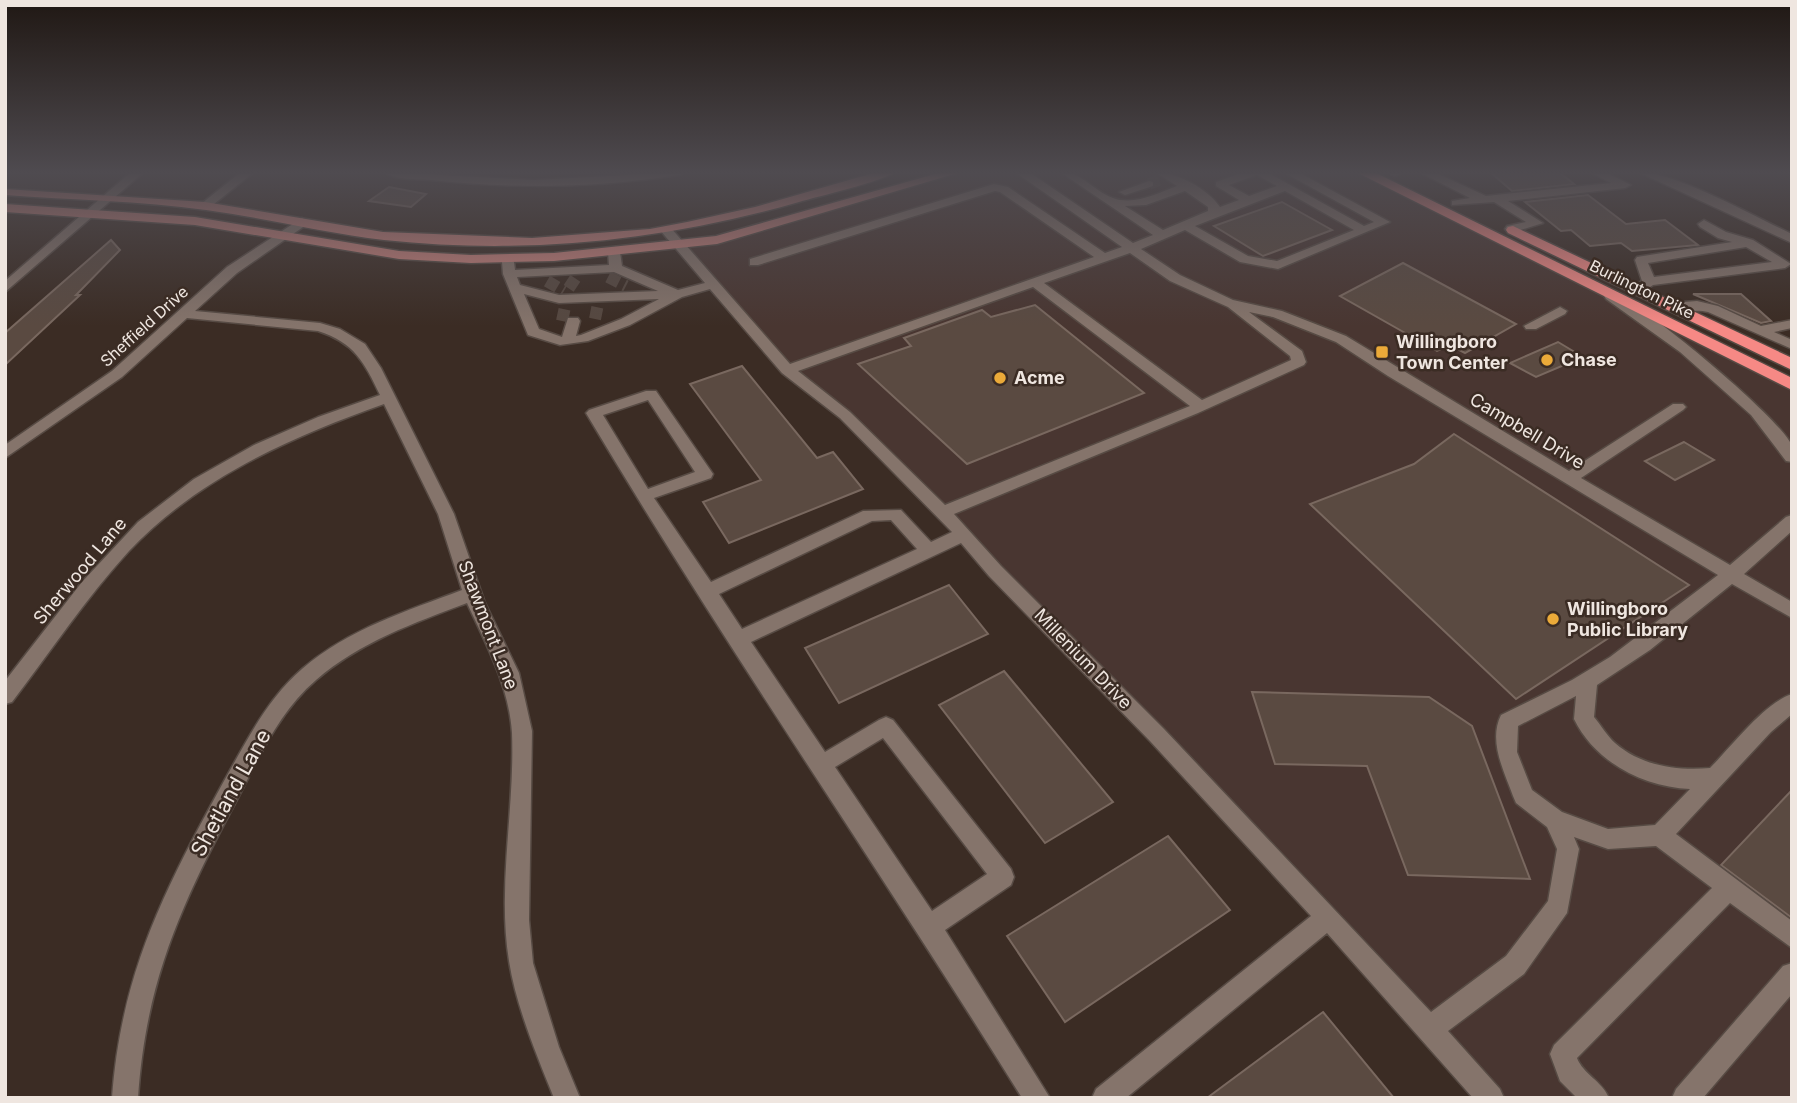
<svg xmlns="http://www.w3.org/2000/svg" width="1797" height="1103" font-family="Inter,sans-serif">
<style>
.commercial{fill:#493631}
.building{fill:#5a4a41;stroke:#79685f;stroke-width:2}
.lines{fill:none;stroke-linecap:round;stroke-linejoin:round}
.minor-tunnel{stroke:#564840;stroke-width:12;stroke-dasharray:12 6;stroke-linecap:butt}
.minor-casing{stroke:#574b44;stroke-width:3}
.major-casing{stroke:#574b44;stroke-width:3}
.highway-casing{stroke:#574b44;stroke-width:3}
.minor{fill:#85746b;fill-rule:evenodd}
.major{fill:#c9817b;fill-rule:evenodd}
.highway{fill:#f68985;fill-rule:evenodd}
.poi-dot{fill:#ebaa39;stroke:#3b2c24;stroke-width:2.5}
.labels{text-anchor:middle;stroke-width:5;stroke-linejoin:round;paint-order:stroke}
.far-street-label{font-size:16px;fill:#efe6e0;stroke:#3b2c24}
.poi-label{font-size:18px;font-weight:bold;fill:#efe6e0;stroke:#3b2c24;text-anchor:start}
.street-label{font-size:18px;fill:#efe6e0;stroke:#3b2c24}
.near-street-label{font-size:21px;fill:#efe6e0;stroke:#3b2c24}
</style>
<rect width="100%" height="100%" fill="#3b2c24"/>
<!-- commercial -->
<polygon class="commercial" points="955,172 1363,172 1792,384 1792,1098 1493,1098 676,244 717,240"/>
<!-- building -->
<g class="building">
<polygon points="1490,172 1559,172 1574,184 1512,191"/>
<polygon points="389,187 426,194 411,207 369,201"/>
<polygon points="1588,195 1626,224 1665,220 1698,245 1632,251 1621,243 1590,246 1571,230 1561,231 1525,202"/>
<polygon points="1282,202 1332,230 1263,256 1214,226"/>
<polygon points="111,240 120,250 76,295 80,295 5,365 5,333"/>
<polygon points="1403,263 1516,324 1465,353 1450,345 1437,351 1340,296"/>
<polygon points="1693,294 1741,294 1771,321 1761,323"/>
<polygon points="1035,305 1144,393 967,464 858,364 911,346 904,338 982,310 991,317"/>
<polygon points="1558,342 1583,357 1536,377 1510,363"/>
<polygon points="742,366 817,458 833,452 863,489 729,543 703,502 761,480 690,384"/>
<polygon points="1454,434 1689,585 1516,699 1310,504 1414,464"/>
<polygon points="1684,442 1714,460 1675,480 1645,461"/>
<polygon points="949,585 988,634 839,703 805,648"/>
<polygon points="1004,671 1113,802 1045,843 939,705"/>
<polygon points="1252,692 1429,697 1472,726 1530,879 1408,875 1367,766 1275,764"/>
<polygon points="1792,790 1792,918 1721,865"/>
<polygon points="1168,836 1230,910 1065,1022 1007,936"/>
<polygon points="1323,1012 1394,1098 1207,1098"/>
</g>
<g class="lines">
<!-- minor-tunnel -->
<g class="minor-tunnel">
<polyline points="1149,184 1159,180"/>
<polyline points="608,277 626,286"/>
<polyline points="567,280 582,290"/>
<polyline points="547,281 564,291"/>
<polyline points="595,319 598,304"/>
<polyline points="562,321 565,307"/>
</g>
<!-- minor casing -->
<g class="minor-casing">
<g id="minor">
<polygon points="131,172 144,172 5,292 5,281"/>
<polygon points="241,172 254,172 209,208 201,208 201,204"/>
<path d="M384,172L534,180L685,172L679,175C596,188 515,189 431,180C418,179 395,180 384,172Z"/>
<path d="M1015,172H1029L1133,243L1153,235L1060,172C1083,172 1093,191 1113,198C1134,206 1158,193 1177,186L1155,172C1177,172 1208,189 1220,207L1239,200L1216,186V182L1244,172H1267L1364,226L1374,222L1283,172H1298L1390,222L1278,269L1240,262L1185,230L1141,249L1180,275L1233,300L1282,311L1346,336L1569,471L1673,404H1683L1686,407L1683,410L1581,478L1730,565L1786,517L1792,515V531L1744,574L1792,602V618L1732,584L1650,650L1597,685L1594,717C1601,725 1607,736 1615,743C1641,766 1678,771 1710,768C1731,747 1764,703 1792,694V714L1771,732L1676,834L1792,921V948L1730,903L1577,1058C1583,1074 1602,1081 1609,1098H1577L1560,1081L1550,1054L1554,1045L1712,888L1656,846L1608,849L1574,837L1579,849L1567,913L1524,974L1448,1031L1500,1089L1504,1098H1473L1327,933L1126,1098H1092L1096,1089L1311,916L1150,741L989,576L961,543L751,642L825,752L879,720L886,717L893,720L1011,869L1014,877L1011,885L945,930L1050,1098H1022C879,868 724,645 586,413L589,410L646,391H656L713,474L711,478L654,498L711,582L863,511L901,510L931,542L952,532L840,418L782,373L710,289L682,297L630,325L588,341L560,345L528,335L503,274L502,262L508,258L514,262L515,270L609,265L608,252L614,248L620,252L622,266L678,290L705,283L660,230L670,227L790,364L1094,257L1000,192L995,191L758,265H750V259L994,184L1008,187L1105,253L1122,247ZM1257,175L1277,186L1249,196L1229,185ZM1185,191L1208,207V211L1163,230L1125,206L1146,205ZM1285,191L1354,230L1277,261L1248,256L1195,226ZM1130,253L1170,281L1228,307L1290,356L1291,360L1202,400L1044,283ZM614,272L658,291L559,295L520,285L517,277ZM1033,287L1190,406L945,505L850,412L798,371ZM524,294L559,303L659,299L621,319L581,335L576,336L580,321L578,318H568L562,337L539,329ZM1249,312L1273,317L1336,342L1388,376L1718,575L1610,657L1572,680L1501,715C1488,741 1504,771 1513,796L1516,803L1547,827L1557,849L1548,901L1506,956L1431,1012L1164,729L1001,566L954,514L1198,413L1304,365L1306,362L1302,351ZM648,400L695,472L648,489L603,415ZM891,520L917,549L742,629L719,594L872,521ZM1576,696L1574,719C1595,762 1643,787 1690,789L1655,825L1608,829L1562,812L1532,790L1517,752L1518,726ZM883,738L987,874L932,911L835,767Z"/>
<polygon points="1404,172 1395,176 1389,173 1390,172"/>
<polygon points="1419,172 1434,172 1486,196 1611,183 1590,172 1605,172 1631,185 1625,188 1508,201 1543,223 1511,233 1505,229 1507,226 1526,222 1494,202 1452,205 1452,201 1470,198"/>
<path d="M1638,172C1676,172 1755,217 1792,234V243Z"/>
<polygon points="1149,181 1153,182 1153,186 1125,195 1119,192"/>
<path d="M302,218L308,222L306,225L237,273L195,311L320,323L340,329L365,344L381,368L454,514L485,603L519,673L532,731L529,920L533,963L559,1047L580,1098H554C537,1056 516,1006 509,961C497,886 515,809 512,733C509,686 486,644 467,603C414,623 360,642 316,680C281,710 261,753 240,794C184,899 146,977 138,1098H112C121,973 165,889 224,781C246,742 267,699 302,669C348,629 407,611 462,590L438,514L384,404C291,437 198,478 129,551C86,598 51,651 12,702L5,704V681L82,582L138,522L194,479L254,445L318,417L380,395C364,362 355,343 318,331L187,318L122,377L5,458V445L112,371L227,267Z"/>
<path d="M1704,220L1726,232L1753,240L1791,264L1785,268L1653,285L1641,293H1631V287L1642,281L1635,260L1637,257L1732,242L1718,238L1700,227L1698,224ZM1746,247L1772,262L1654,277L1648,263Z"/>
<path d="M1611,292C1639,300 1782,419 1792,446C1793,450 1792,458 1792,462L1786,461L1751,415L1680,352L1606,299L1604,296Z"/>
<path d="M1697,301L1718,306L1761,326L1792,320V328L1774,332L1792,340V349L1708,312C1695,308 1676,315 1665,307L1672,303Z"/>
<polygon points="1560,307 1567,311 1565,314 1536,329 1526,329 1524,326"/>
<polygon points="1792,963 1792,994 1703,1098 1672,1098 1676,1089 1783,966"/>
</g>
</g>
<!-- major casing -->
<g class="major-casing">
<g id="major">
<path d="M877,172H895C881,182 819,196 799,202C663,241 525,255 384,240C325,233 266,218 206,210C140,201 72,200 5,195V189L205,202L383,232L532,238L650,229L687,222L755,207Z"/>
<polygon points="942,172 961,172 717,244 554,261 471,263 399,259 195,225 5,212 5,204 195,217 399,251 471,255 554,253 716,236"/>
</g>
</g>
<!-- highway casing -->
<g class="highway-casing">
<g id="highway">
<polygon points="1356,172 1374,172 1792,378 1792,390"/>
<polygon points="1513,226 1792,358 1792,370 1508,233 1506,230 1508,227"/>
</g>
</g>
<!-- minor -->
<use href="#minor" class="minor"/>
<!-- major -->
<use href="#major" class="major"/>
<!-- highway -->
<use href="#highway" class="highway"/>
</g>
<!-- sky -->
<linearGradient id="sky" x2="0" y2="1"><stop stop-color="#201814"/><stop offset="0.53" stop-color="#4f4b50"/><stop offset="1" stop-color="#4f4b50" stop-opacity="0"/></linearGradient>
<rect width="1797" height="326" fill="url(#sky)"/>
<!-- markers -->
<g class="poi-dot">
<rect x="1375" y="345" width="14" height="14" rx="3.5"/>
<circle cx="1547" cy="360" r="7"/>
<circle cx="1000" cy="378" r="7"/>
<circle cx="1553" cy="619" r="7"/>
</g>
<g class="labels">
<!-- far-street labels -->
<g class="far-street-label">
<text transform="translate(1642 289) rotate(26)" y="6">Burlington Pike</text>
<text transform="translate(144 326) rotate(-42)" y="6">Sheffield Drive</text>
</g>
<!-- poi labels -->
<g class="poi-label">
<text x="1396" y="348">Willingboro<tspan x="1396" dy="21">Town Center</tspan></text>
<text x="1561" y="366">Chase</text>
<text x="1014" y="384">Acme</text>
<text x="1567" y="615">Willingboro<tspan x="1567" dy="21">Public Library</tspan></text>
</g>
<!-- street labels -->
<g class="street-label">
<text transform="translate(1527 431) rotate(31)" y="6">Campbell Drive</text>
<text transform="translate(80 571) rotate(-50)" y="6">Sherwood Lane</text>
<text transform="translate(488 625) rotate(69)" y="6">Shawmont Lane</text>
<text transform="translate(1083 659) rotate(46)" y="6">Millenium Drive</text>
</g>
<!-- near-street labels -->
<g class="near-street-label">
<text transform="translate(231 793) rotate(-61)" y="7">Shetland Lane</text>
</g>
</g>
<!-- border -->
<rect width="1797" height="1103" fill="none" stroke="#efe6e0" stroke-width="14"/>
</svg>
